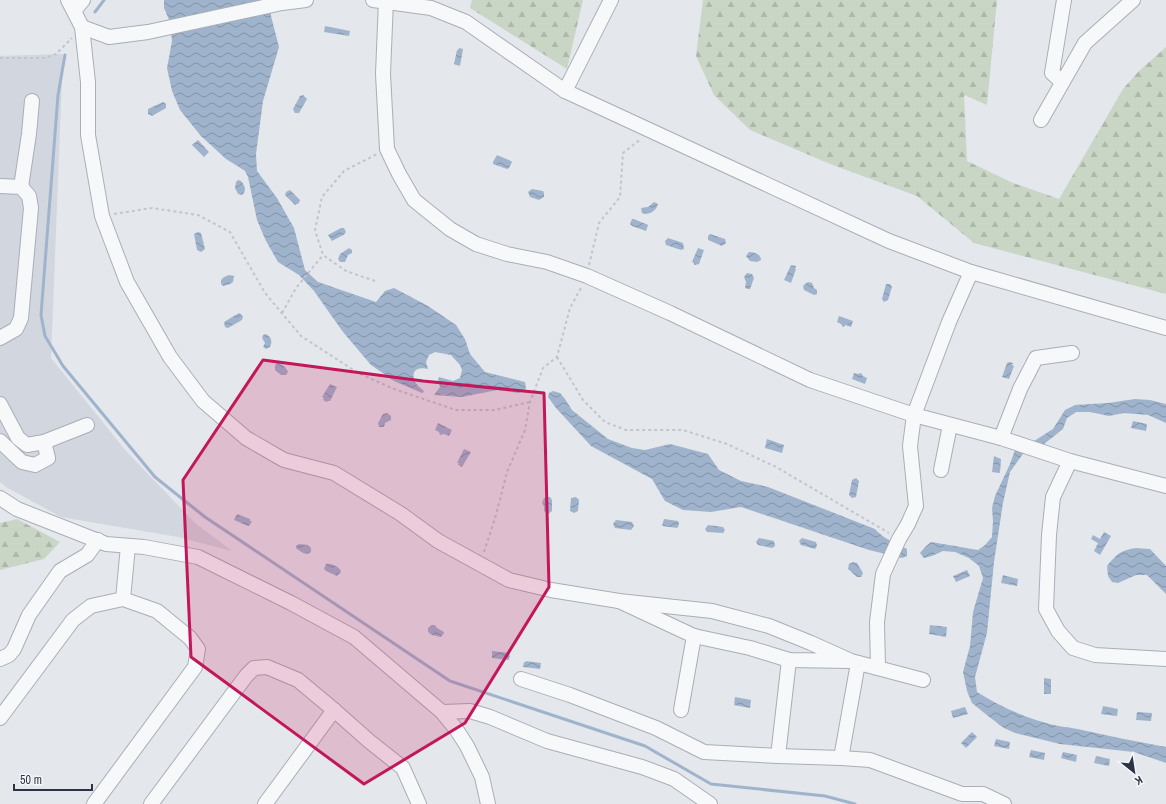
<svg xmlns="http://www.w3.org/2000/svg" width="1166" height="804" font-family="'Archivo Narrow',sans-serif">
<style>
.built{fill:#d2d6de}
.forest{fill:url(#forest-firs)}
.water{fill:url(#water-waves)}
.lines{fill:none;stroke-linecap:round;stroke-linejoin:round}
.stream{stroke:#9fb4cc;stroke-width:3}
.minor-casing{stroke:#a9aeb7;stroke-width:16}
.path{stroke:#c2c5cb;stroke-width:2;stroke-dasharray:3 3;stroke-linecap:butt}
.minor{stroke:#f7f8fa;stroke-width:14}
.marked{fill:#c2185b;fill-opacity:0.2;stroke:#c2185b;stroke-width:3;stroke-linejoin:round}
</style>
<defs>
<pattern id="forest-firs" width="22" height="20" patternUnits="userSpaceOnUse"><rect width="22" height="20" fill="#c9d6c5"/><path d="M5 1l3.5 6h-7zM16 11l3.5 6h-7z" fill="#adb8ab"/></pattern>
<pattern id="water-waves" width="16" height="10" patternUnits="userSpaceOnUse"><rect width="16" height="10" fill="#9fb4cc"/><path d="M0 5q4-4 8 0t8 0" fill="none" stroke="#8293a7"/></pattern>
</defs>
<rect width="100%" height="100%" fill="#e4e7ec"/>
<!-- built -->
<polygon class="built" points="63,54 51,358 126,451 195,523 232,551 178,537 61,517 6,487 0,482 0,56"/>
<!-- forest -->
<g class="forest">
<polygon points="472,0 583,0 567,69 470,8"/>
<polygon points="703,0 997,0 987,105 964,95 967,161 1013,183 1059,199 1123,89 1138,72 1166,47 1166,294 974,243 917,196 830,164 750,130 714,95 696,56"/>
<polygon points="17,519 60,542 44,559 0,570 0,523"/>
</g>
<!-- water -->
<g class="water">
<path d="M164,0H270L271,16L279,47L263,101L256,154L257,171L277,198L294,228L305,270L318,282L376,302L385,291L394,288L428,306L456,325L465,339L470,354L485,372L525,382L526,389L519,393L497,390L462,397L434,395L440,387L438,379L439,377L453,381L460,378L462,370L460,365L451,355L435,352L429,355L426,362L428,369C409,364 410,382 423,390L424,392L422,393L394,381L371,365L343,332L314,291L299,275L278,262L266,241L257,220L248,177L245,171L239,167L226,159L201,136L180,110L172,91L167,68L172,41L170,22L164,8Z"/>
<polygon points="325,26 350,31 349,36 324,32"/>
<polygon points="459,48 463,49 460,66 454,64 457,50 458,50"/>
<polygon points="303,95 307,99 299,113 295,113 293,109 300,96"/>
<polygon points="163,102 166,104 166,108 152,116 148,114 148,109"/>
<polygon points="198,140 209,152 204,157 192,145"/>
<polygon points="497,155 511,161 512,162 509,168 507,169 493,164 493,162"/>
<path d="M238,180L241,181C245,186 247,191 242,195L238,194L235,188L236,182Z"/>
<polygon points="532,189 543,191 544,193 544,197 539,200 530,197 528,192"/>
<polygon points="290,190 300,200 299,203 295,205 285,195 286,192"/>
<path d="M654,202L658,204C657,210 649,216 642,213L641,208L648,207Z"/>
<polygon points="632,219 634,219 648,225 646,231 632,226 630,224"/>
<polygon points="341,228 344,228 346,232 345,233 345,234 332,241 328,235"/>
<polygon points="198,232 201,233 205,249 201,252 197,250 194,234"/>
<polygon points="710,234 725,239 726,243 722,246 708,240 708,236"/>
<polygon points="668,238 683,243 684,249 681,250 666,245 665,241"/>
<polygon points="349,248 352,250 352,253 348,255 345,262 340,262 338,259 340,254"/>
<polygon points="698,248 704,250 699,264 694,265 694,263 692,262"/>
<path d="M749,252C754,252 761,254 761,260L757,262L750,261L746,256Z"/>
<polygon points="791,265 796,266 795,269 796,269 791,283 784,280"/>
<polygon points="747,273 752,274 754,278 750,289 748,289 745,288 746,282 744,277"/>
<polygon points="229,275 234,276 233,282 230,284 223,286 221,284 221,280 224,277"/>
<polygon points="808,282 812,283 814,288 817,290 817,294 814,295 804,290 803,286 805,284"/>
<polygon points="886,284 890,284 892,287 888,300 884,302 882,299"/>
<polygon points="239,313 243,316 242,320 228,328 225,327 224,322"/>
<polygon points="839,316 853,321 851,327 846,325 843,327 841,324 837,322"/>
<path d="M266,334C271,337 273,341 270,347L266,349L263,347L265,343L262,338L263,335Z"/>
<polygon points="1009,362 1013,363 1012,365 1014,366 1009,379 1002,377 1007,363"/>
<path d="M277,363C282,364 286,367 288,372L286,375H281L275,370V365Z"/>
<polygon points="854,373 858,374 861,373 863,376 867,378 865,384 852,379"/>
<polygon points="330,384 337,387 330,401 328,401 327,402 323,400 324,398 322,397"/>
<path d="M553,391L560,393L565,399L572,410L608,439L632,448L645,450L670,444L708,454L719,470L741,481L768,487L875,529C884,539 895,543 907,549V556L902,558L869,550L741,507L711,512L683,510L665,501L652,479L591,446L556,408L548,397L549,393Z"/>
<polygon points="1135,399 1150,400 1166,404 1166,423 1148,415 1124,413 1109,416 1090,412 1076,412 1067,418 1063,429 1044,444 1034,441 1053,429 1065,410 1075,405 1108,403"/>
<polygon points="387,413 391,416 391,420 385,423 384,427 379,427 378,423 383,414"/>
<polygon points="1133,421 1147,424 1146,431 1131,428"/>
<polygon points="438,423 452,430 449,436 444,434 440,435 439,432 435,430"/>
<polygon points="767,439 784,445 782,453 765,448"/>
<polygon points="464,449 471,452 462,467 458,465 459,463 457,463"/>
<path d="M1015,450L1025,451L1010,472L1003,503L994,562L987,633L975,677L977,692C999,706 1022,716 1046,723C1058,727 1071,727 1082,730C1110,736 1138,742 1166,747V763L1134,752L1060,744L1015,733L1004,728L988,716L972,703L967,691L963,672L970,646L973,612L983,578L979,566L969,558L955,552L943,551L932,556L924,558L920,553L925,547L931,542L978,550L985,545L992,537L993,521L992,508L995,496L1010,464Z"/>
<polygon points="994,456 1001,459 1000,473 992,472"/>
<polygon points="856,478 859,481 856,497 852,498 849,495 852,480"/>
<polygon points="547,497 550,497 552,500 552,511 548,514 544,511 544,506 542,503 544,498"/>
<polygon points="576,497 579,500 578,511 574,513 570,511 571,498"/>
<polygon points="237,514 250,519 250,521 252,521 250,525 248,526 234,520"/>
<polygon points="664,519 678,521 679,523 678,527 677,528 662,526"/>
<polygon points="616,520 632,522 634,526 631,530 615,528 613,524"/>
<polygon points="708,525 723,527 725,530 723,533 707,532 705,529"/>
<polygon points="1104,532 1111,536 1100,555 1094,551 1098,543 1091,539 1093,535 1100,539"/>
<polygon points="759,538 774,541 775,546 772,548 758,545 756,542"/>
<polygon points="802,538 816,542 817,546 815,549 801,545 799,541"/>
<path d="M299,544L308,545L311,548V552C306,556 301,552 296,548V546Z"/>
<path d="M1136,548L1150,549L1166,566V594L1147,575H1136L1118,583L1112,582L1108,576L1107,566C1117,554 1121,550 1136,548Z"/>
<polygon points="853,562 857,563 863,573 861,577 857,577 848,569 849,564"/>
<path d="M326,564C331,563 338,566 341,571L340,573L337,576L326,571L324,569Z"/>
<polygon points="967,570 970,576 956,582 953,576"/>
<polygon points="1003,575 1018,579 1017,586 1001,583"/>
<polygon points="432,625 435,625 437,628 444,632 444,633 441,637 432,635 428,632 428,628"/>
<polygon points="930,625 947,627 946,637 929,634"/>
<polygon points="492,651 510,653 509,660 492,658"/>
<polygon points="526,661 541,663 540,669 523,667 524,662 526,662"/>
<polygon points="1044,678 1051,679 1051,694 1044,694"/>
<polygon points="735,697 751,700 750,708 734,705"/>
<polygon points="1103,706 1118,709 1117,716 1101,714"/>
<polygon points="965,707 968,714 953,718 951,711"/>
<polygon points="1137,712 1152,713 1151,721 1136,720"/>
<polygon points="972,732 977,737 966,748 961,743"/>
<polygon points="996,739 1010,742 1009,749 994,746"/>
<polygon points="1031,750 1045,753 1044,760 1029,757"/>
<polygon points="1063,752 1077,755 1076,762 1061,758"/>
<polygon points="1096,756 1110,759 1109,766 1094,763"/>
</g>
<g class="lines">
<!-- stream -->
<g class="stream">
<polyline points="95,12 104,0"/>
<polyline points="65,55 58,95 41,315 45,336 63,366 155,477 205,517 450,681 645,746 711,784 825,796 855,804"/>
</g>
<!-- minor casing -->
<g class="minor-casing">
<g id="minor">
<polyline points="68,0 82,27 109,37 148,32 282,3 306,0"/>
<polyline points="373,0 431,8 466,22 565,91 889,241 971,272 1166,328"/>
<polyline points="386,0 383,74 387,149 399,174 414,200 450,229 476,244 507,254 547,262 587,276 670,313 810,380 914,415 1001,438 1070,461 1166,486"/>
<polyline points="74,11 83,0"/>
<polyline points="82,27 88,82 88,135 102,216 127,282 170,357 203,401 246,438 284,460 334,473 401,514 438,541 509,580 551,590 619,601"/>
<polyline points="1062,82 1052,73 1064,0"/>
<polyline points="565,91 611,0"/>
<polyline points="1041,120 1085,43 1133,0"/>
<polyline points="0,186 21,187 29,196 31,208 21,318 16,329 0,338"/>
<polyline points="21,187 29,134 32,101"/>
<polyline points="0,404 18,438 27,445 44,442 87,425"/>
<polyline points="1001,438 1020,389 1036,358 1072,353"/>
<polyline points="0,441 22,462 35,465 48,458 44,442"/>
<polyline points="1070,461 1053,497 1049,535 1046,609 1058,631 1073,648 1095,655 1166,659"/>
<polyline points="941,470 950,425"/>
<polyline points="0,498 17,509 106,544 144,547 198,557 291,603 354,637 442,712 456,729 467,746 482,777 488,804"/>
<polyline points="123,599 128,546"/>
<polyline points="0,659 9,655 14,649 29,615 60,571 87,555 98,540"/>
<polyline points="851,661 789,660 750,648 694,636 619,601 712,611 769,626 811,643 851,661 923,680"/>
<polyline points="878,668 877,622 883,574 899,539 908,524 916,506 910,446 914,415 949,322 971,272"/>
<polyline points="521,679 570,695 656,728 704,752 778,756 841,758 870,760 962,794 983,794 1004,804"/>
<polyline points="681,710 694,636"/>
<polyline points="442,712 470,711 490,717 547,741 642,767 674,779 710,804"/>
<polyline points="0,718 73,620 91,606 123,599 157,611 190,638 198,649 195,667 94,804"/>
<polyline points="778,756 789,660"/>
<polyline points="841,758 858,663"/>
<polyline points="151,804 246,676 254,668 267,667 298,680 334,710 369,741 403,768 419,804"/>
<polyline points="265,804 334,710"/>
</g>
</g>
<!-- path -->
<g class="path">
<polyline points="0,58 45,58 56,54 72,38"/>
<polyline points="114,214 152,208 198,215 230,232 265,293 301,336 358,373 394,389 456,410 495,410 530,402"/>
<polyline points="589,265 599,223 620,197 623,153 641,139"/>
<polyline points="375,281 346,271 323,255 315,230 322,197 344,171 377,154"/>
<polyline points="282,313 296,288 323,255"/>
<polyline points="557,357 583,400 605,422 626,430 683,430 727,444 776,467 889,533"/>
<polyline points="484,552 496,515 507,472 525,430 530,402 543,368 557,357 570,308 582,286"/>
</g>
<!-- minor -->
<use href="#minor" class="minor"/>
</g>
<!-- marked area -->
<path class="marked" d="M263,360L423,381L544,393L549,587L465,723L364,784L191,657L183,480Z"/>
<!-- north arrow -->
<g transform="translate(1134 772) rotate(150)" stroke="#f4f6f9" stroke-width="3" paint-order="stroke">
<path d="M0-3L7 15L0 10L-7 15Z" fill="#2b3445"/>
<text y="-6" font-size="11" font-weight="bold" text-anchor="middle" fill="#2b3445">K</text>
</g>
<!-- scale -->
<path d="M14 784v6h78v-6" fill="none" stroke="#2b3445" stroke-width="2"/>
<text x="20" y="784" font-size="12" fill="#2b3445" stroke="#f4f6f9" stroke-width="3" paint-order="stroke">50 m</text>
</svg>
